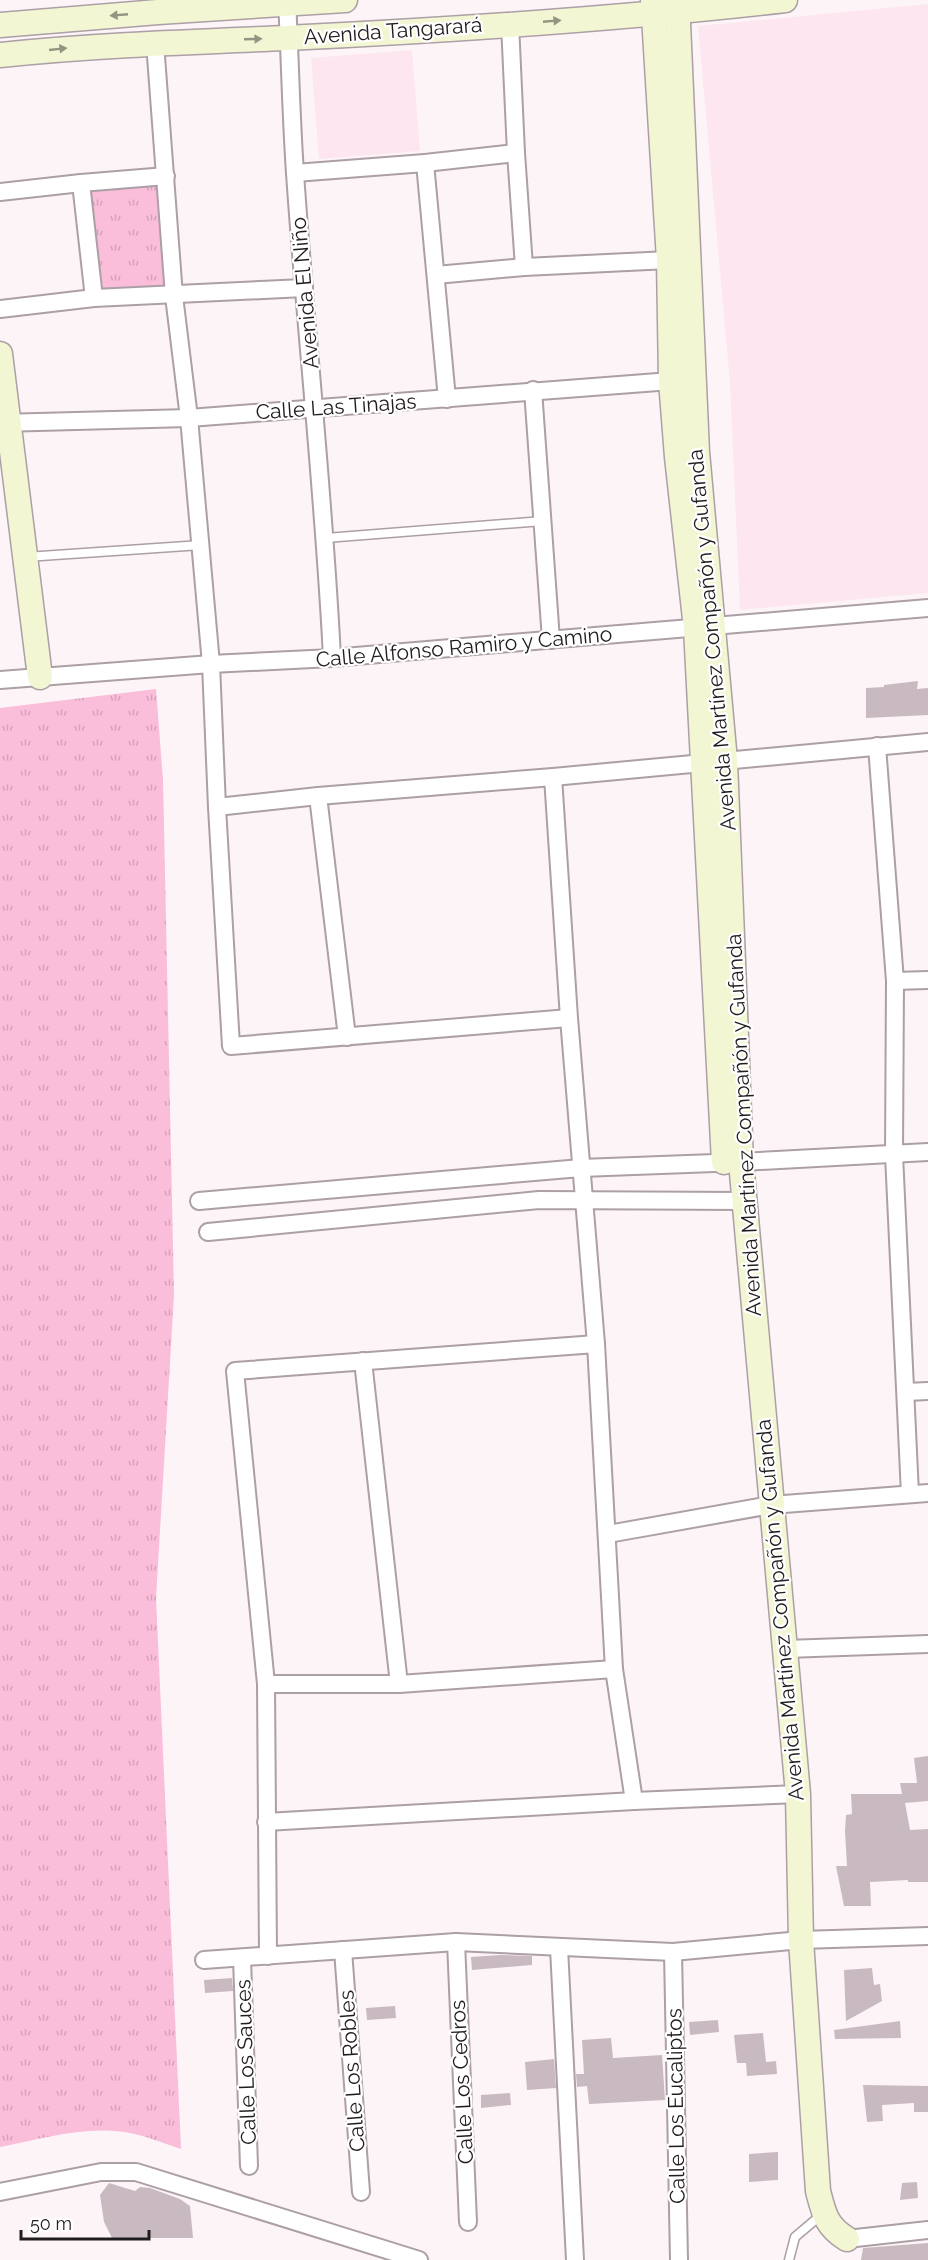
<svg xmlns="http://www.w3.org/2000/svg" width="928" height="2260" font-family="Raleway,sans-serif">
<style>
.built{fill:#fde6f0}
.grass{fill:url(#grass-tufts)}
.building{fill:#c9bac1}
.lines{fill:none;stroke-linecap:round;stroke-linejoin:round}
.lane-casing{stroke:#ac9fa5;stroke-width:11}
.street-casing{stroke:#ac9fa5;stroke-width:20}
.secondary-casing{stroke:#ac9fa5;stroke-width:27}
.lane{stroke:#fff;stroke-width:8}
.street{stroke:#fff;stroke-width:16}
.secondary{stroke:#f3f6d3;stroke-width:24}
.oneway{fill:#949482}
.labels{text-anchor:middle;stroke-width:4.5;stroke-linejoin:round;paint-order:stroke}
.street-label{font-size:21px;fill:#211c1e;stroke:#fff}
</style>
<defs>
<pattern id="grass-tufts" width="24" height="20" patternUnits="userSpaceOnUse" patternTransform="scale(1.5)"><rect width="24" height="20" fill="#fabdda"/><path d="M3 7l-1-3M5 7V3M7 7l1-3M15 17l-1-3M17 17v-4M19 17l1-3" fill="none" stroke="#d6a2bb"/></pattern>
</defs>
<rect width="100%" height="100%" fill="#fdf4f8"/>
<!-- built -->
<g class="built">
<polygon points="928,4 928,593 740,610 730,383 698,26"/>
<polygon points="412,50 420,151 319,159 311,58"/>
</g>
<!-- grass -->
<g class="grass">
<polygon points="166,176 174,296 94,298 81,183"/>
<path d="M156,689L163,780L174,1295L156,1598L181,2149C160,2142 137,2132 114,2131C76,2128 37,2140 0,2147V708Z"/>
</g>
<!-- building -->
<g class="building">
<polygon points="918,681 917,689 928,688 928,715 866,718 866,688 884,687 884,685"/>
<polygon points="928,1756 928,1801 905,1803 910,1830 928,1829 928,1882 908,1882 908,1880 870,1882 871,1906 844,1906 836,1866 847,1866 845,1831 846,1815 852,1814 851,1794 902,1794 900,1783 917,1783 914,1758"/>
<polygon points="500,1955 532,1956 532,1965 472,1970 471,1957"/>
<polygon points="872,1968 874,1985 880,1984 882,2001 846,2021 844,1970"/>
<polygon points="232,1978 233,1991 205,1993 204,1980"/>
<polygon points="395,2006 396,2018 367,2020 366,2008"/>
<polygon points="718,2020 719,2032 690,2035 689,2022"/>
<polygon points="900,2021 901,2038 835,2039 834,2030"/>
<polygon points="763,2033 766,2062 776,2061 777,2074 747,2076 746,2063 737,2063 734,2035"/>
<polygon points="611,2038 613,2058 662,2055 665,2100 589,2104 587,2086 577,2087 576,2074 584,2074 582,2040"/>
<polygon points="554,2059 556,2088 527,2090 525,2062"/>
<polygon points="863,2085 928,2086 928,2112 914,2112 914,2103 882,2105 883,2121 867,2122"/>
<polygon points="510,2093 511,2105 481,2108 481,2095"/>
<polygon points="778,2152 778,2180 749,2182 749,2154"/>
<polygon points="917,2182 918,2198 900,2200 902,2183"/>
<polygon points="109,2183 135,2191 140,2187 150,2188 180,2199 190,2206 193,2238 112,2238 104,2222 100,2195"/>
<polygon points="928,2243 928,2260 861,2260 863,2248"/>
</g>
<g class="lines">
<!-- lane casing -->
<g class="lane-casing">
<g id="lane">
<polyline points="326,538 543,521"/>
<polyline points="26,557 201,545"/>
<polyline points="789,2260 795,2237 821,2215"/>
</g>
</g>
<!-- street casing -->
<g class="street-casing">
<g id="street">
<path d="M287,0C290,58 291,115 295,173C306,335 324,496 332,658"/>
<polyline points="510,24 516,153 524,267"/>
<polyline points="155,43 174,296 189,418 211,664 217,807 231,1046 569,1018"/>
<polyline points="425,163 447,399"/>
<polyline points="295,173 425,163 516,153"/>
<polyline points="81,183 94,298"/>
<polyline points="0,192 81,183 166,176"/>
<polyline points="436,275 524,267 669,260"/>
<polyline points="0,309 94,298 304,288"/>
<polyline points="533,390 551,640"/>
<polyline points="0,423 189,418 671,381"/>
<polyline points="0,680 211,664 332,658 928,608"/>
<polyline points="877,746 895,981 894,1155 910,1494"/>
<polyline points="553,777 569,1018 596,1344 614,1669 634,1801"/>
<polyline points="318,796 347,1037"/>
<polyline points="217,807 318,796 553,777 928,742"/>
<polyline points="895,981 928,980"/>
<polyline points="199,1201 581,1168 741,1162 928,1152"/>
<polyline points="208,1232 539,1200 745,1201"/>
<polyline points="363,1361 399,1684"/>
<polyline points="906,1392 928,1391"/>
<polyline points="608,1534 771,1505 928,1493"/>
<polyline points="786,1649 928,1644"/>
<polyline points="266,1684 399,1684 614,1669"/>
<polyline points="266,1822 634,1801 798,1794"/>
<polyline points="456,1942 468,2222"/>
<polyline points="559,1948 575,2260"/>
<polyline points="343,1950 361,2192"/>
<polyline points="673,1952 679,2260"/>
<polyline points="268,1956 266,1684 235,1371 596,1344"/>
<polyline points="242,1958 249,2166"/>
<polyline points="204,1960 456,1942 673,1952 801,1940 928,1936"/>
<polyline points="0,2192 101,2172 136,2172 419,2260"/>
<polyline points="847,2239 928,2230"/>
</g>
</g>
<!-- secondary casing -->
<g class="secondary-casing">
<g id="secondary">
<polyline points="653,0 669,260 671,381 677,457 696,628 724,1162"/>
<path d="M677,0L697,452L725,761L741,1162L798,1794L801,1940L818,2191C824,2214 826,2226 847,2239"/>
<polyline points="0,25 158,12 345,0"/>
<path d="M0,55C95,45 190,42 286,38C452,30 619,19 785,0"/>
<polyline points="0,354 40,677"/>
</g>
</g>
<!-- lane -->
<use href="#lane" class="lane"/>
<!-- street -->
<use href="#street" class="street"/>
<!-- secondary -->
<use href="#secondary" class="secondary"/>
</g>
<!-- one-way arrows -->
<defs><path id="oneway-solid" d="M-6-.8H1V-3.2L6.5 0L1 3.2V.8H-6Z" transform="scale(1.5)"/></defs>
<g class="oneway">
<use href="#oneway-solid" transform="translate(119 15) rotate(175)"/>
<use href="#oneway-solid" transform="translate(552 21) rotate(-5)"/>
<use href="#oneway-solid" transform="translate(253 39) rotate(-2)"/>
<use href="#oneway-solid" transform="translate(58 49) rotate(-6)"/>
</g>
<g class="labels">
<!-- street labels -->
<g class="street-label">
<text transform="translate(393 31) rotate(-4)" y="7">Avenida Tangarará</text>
<text transform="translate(305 293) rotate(-95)" y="7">Avenida El Niño</text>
<text transform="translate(336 407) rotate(-4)" y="7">Calle Las Tinajas</text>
<text transform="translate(712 640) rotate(-95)" y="7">Avenida Martínez Compañón y Gufanda</text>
<text transform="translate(464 647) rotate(-5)" y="7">Calle Alfonso Ramiro y Camino</text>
<text transform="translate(744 1125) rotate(-93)" y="7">Avenida Martínez Compañón y Gufanda</text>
<text transform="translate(780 1610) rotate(-95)" y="7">Avenida Martínez Compañón y Gufanda</text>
<text transform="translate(246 2062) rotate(-92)" y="7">Calle Los Sauces</text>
<text transform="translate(352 2071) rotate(-94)" y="7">Calle Los Robles</text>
<text transform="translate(462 2082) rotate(-93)" y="7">Calle Los Cedros</text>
<text transform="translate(676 2106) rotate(-91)" y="7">Calle Los Eucaliptos</text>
</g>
</g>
<!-- scale -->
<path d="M21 2230v9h128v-9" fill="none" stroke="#211c1e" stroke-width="3"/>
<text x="30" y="2230" font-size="18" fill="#211c1e" stroke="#ffffff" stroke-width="4.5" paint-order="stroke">50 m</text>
</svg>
